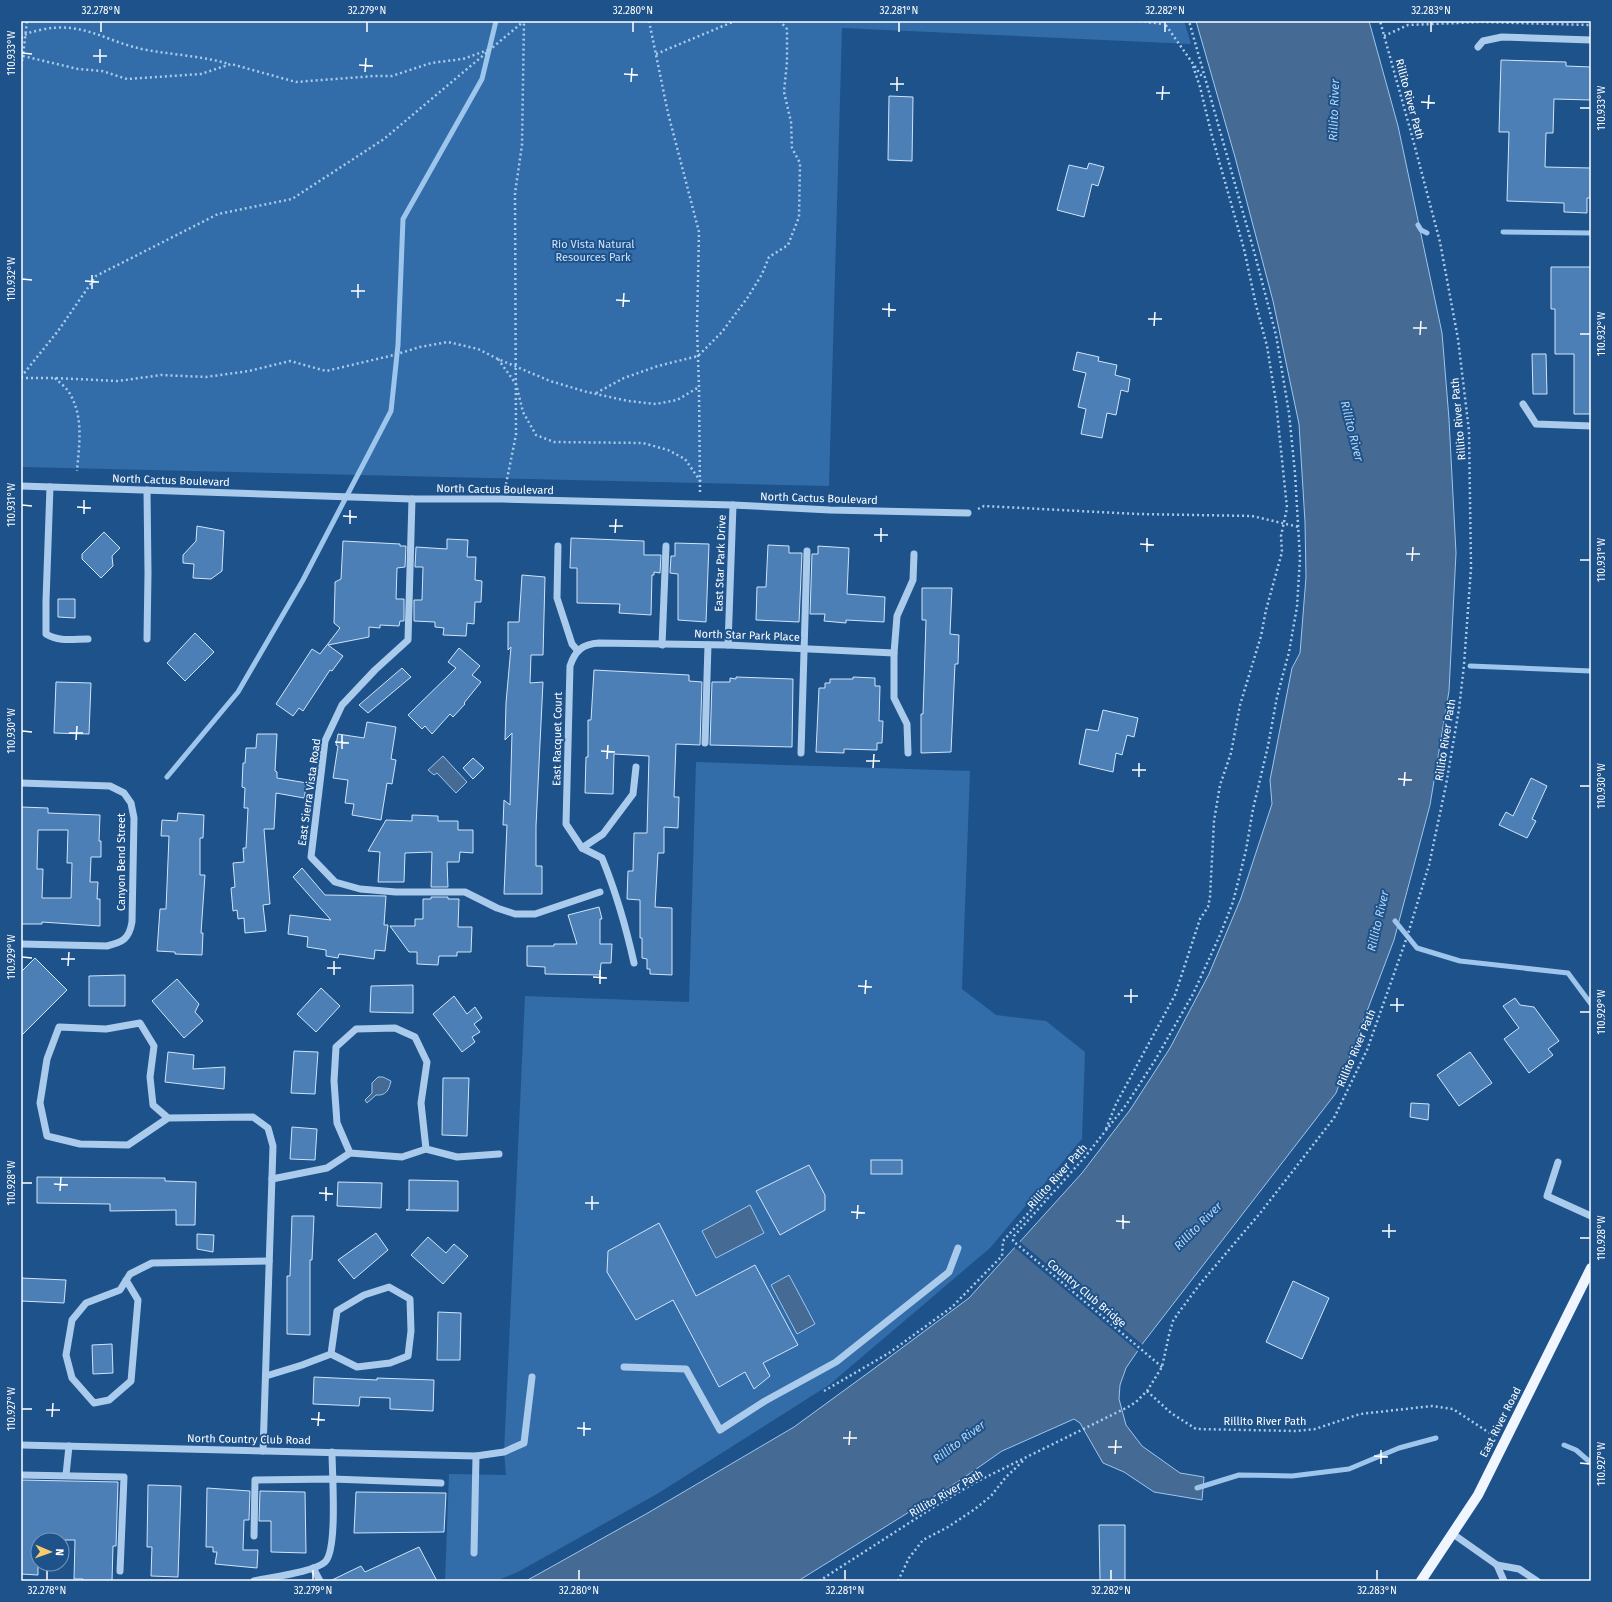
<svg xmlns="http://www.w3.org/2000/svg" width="1612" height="1602" font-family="'Fira Sans',sans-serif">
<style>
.green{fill:#326da9}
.water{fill:#456a93;stroke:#9ec6ed}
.pier{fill:#1e528b}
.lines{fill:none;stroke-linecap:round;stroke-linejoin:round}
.stream{stroke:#9ec6ed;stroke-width:5}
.building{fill:#4b7fb5;stroke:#d0e4f9;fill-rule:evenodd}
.path{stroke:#abcbec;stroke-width:2.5;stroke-dasharray:2 3;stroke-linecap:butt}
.minor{stroke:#abcbec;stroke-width:7}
.major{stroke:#f0f6ff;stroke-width:10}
.ticks{fill:none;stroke:#fff;stroke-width:1.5}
.labels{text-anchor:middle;stroke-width:4;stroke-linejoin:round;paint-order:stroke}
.street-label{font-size:11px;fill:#fff;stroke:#1e528b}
.park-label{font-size:11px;fill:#d0e4f9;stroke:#1e528b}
.water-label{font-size:12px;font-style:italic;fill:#b6d5f3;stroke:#1e528b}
.neatline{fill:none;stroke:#fff;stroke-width:1.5}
.ticks-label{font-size:10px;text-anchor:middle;fill:#fff}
</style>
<rect width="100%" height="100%" fill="#1e528b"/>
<!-- green -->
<g class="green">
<polygon points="21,21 1184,21 1191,44 842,28 829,486 21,467"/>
<polygon points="696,762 970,771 962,989 996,1015 1046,1021 1085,1052 1082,1139 990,1248 829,1385 657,1494 518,1572 496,1581 445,1581 449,1474 506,1475 504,1452 525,996 689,1002"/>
</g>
<!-- water -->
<g class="water">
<polygon points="1196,21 1369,21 1398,126 1442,333 1449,419 1456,553 1449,691 1430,805 1394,940 1336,1093 1143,1343 1126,1368 1120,1385 1119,1399 1126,1425 1142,1446 1180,1473 1204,1477 1202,1500 1154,1492 1124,1472 1103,1463 1080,1423 1074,1419 1002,1451 959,1481 798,1581 526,1581 646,1514 794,1427 883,1362 969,1298 1082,1173 1130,1110 1170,1048 1209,974 1241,898 1272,804 1270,780 1292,668 1300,653 1306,577 1305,522 1299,424 1273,301 1235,157"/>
<polygon points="443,756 467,782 456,793 437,773 434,775 428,770"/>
<path d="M378,1077H383L391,1081C389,1090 386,1096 376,1095L367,1103L365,1100L372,1093V1083Z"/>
<polygon points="750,1205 764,1233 716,1258 702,1231"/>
<polygon points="789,1275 815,1324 797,1334 771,1285"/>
</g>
<!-- pier -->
<polygon class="pier" points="1019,1241 1144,1346 1139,1352 1014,1247"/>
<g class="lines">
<!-- stream -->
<g class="stream">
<polyline points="1418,225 1421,230 1427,233"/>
<polyline points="1503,232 1591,233"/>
<polyline points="1470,666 1591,671"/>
<polyline points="167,777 238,692 303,580 391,411 398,345 403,219 482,79 496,21"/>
<polyline points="1395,921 1417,948 1460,961 1568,973 1591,1004"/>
<polyline points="1564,1445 1576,1450 1591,1463"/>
<polyline points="1197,1488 1239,1475 1292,1476 1349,1469 1399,1448 1436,1438"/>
</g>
</g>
<!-- building -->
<g class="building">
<polygon points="1501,60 1566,62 1566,66 1591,67 1591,100 1554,99 1553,133 1546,133 1545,167 1591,168 1591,198 1587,198 1587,213 1564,212 1564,203 1507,201 1509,132 1499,132"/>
<polygon points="889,96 913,97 912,161 888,160"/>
<polygon points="1089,163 1104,167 1098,186 1092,184 1084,217 1057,210 1069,165 1087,169"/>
<polygon points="1551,267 1591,267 1591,414 1574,414 1574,354 1555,354 1555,309 1551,309"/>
<polygon points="1077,352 1099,357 1098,361 1117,365 1115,375 1130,379 1128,392 1121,390 1116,415 1107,413 1102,438 1081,434 1086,409 1078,407 1086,373 1073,370"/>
<polygon points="1532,354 1546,354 1547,394 1533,394"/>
<polygon points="197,526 224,531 222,571 211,579 193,578 194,564 183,563 183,555 196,541"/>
<polygon points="104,532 120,548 112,556 113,566 101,578 82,559 82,554"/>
<polygon points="571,538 644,541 644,555 661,555 660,573 654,572 654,575 652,575 651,615 619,613 620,604 577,603 577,568 570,568"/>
<polygon points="447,539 468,540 467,557 476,557 475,580 482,581 481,602 475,602 474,624 467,623 466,636 443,635 444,628 435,627 435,622 414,621 414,600 422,600 423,567 415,567 416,547 447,549"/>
<polygon points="343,541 400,544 400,546 406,546 405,567 397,568 396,599 404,599 404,621 400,621 399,626 380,625 380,628 369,627 369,637 328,645 343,656 332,671 330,670 303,711 299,708 293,716 276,704 312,649 320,654 340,628 334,623 335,588 335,582 341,579"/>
<polygon points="675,543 709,544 706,622 678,620 678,574 670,573 671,556 675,556"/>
<polygon points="768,545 789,546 789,553 802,553 799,622 756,620 757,587 766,587"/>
<polygon points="818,546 849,548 847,594 885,597 884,622 846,620 846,623 824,621 825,614 810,614 812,554 818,554"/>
<polygon points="522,575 545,577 543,655 531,655 530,683 543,682 536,826 536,866 542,866 542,894 504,894 507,825 503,825 504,800 510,805 512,733 505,740 506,703 511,647 508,650 508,622 519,622"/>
<polygon points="922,588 952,588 950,634 959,635 958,664 955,664 951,752 921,753 921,714 923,714 926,620 922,620"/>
<polygon points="58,599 75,599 75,618 58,617"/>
<polygon points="195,633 214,652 185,681 167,663"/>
<polygon points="459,648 480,666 472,675 481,682 464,703 465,704 453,717 450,714 432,734 425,726 422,729 408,715 456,668 448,662"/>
<polygon points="402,668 411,677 368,713 359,705"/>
<polygon points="594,670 689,675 689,681 702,682 700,745 676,744 674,797 679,797 678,828 664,827 664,853 658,853 655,907 672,908 672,975 650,974 650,969 647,969 647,959 642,958 642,938 640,938 640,900 627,899 628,871 633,871 634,833 647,833 649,756 614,754 613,794 585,793 586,757 588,757 588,720 591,720"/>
<polygon points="736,677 793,679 792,747 710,745 712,682 730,682 730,678 736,679"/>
<polygon points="853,677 875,678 875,686 880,686 879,721 883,721 882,743 877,743 877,750 844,749 844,753 816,752 819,688 825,688 825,683 830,683 830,679 853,679"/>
<polygon points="56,682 91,683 89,734 54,733"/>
<polygon points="1103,710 1138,718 1134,737 1127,735 1122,755 1116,753 1113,772 1079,764 1086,729 1098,731"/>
<polygon points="367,722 396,727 391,759 396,760 392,784 387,783 381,820 352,815 354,804 345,803 348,780 333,778 338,746 336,745 338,734 364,738"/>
<polygon points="257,734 277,734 275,771 277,772 277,778 307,783 304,798 276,793 274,829 264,829 270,904 263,905 266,931 245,933 244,918 238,919 237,910 233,911 231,888 235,887 233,863 244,862 243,848 246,848 248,808 244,808 245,788 242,787 243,763 245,763 246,748 256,748"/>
<polygon points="473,758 484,768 473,779 463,768"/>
<polygon points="1531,778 1547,786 1532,819 1536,821 1527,838 1499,825 1506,812 1513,816"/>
<path d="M21,807L48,808V813L100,815L99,841H101V857H91L90,882H98L97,899H100V926L42,922V924H21ZM38,830H68L67,863H72L71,898H42L43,869H37Z"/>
<polygon points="178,813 204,815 203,838 200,838 200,875 205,875 201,933 203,933 202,955 175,954 175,952 157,951 160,909 166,909 169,836 161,836 162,820 177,821"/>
<polygon points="412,815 438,816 438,821 458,821 458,830 473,830 473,853 460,852 459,862 447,862 448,887 431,887 432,852 405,853 404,882 378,882 380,852 368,851 386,820 412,821"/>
<polygon points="302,868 325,895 386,896 384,925 388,925 385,951 375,950 374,959 339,954 338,958 326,956 326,950 307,947 308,937 288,934 290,915 331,920 293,877"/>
<polygon points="431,897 448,897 448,899 459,899 458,927 472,927 471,952 457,952 457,956 439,956 438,965 417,964 417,952 409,952 390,926 415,926 415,919 423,919 423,899 431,899"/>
<polygon points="599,907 602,919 600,919 600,944 612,944 611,963 601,963 600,975 545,974 545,967 527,966 527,946 554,946 554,944 577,944 568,915"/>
<polygon points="35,958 67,990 21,1036 21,972"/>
<polygon points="125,975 125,1006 89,1006 89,976"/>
<polygon points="177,979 199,1004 195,1012 203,1021 184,1038 152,1001"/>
<polygon points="413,985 413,1013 370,1012 371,986"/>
<polygon points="321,988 340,1006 316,1032 297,1014"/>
<polygon points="454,996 467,1014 475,1007 482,1018 474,1024 480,1032 472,1037 475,1042 462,1052 433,1014"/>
<polygon points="1515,998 1520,1005 1534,1007 1559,1041 1548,1049 1553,1055 1529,1073 1504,1039 1519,1028 1503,1006"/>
<polygon points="294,1051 318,1052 315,1094 291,1093"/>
<polygon points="168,1052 194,1055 193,1069 225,1067 224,1089 165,1082"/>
<polygon points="1470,1052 1492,1083 1459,1106 1437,1075"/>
<polygon points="443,1078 469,1078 467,1136 442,1135"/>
<polygon points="1411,1103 1429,1104 1428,1120 1410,1117"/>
<polygon points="292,1127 317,1129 315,1160 290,1159"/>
<rect x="871" y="1160" width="31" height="14"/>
<polygon points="809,1165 825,1195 825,1210 780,1235 756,1191"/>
<polygon points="37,1177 165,1178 165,1181 196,1182 195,1225 176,1225 176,1210 110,1211 110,1204 37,1203"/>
<polygon points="409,1180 458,1181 458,1211 406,1210 409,1209"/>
<polygon points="338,1182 382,1183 381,1208 337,1206"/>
<polygon points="292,1216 314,1216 312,1260 310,1260 310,1335 287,1334 287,1276 290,1276"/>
<polygon points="659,1223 696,1296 755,1265 798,1345 763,1363 770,1376 754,1389 745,1372 719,1387 673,1300 636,1320 607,1272 608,1251"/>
<polygon points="376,1233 388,1250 354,1279 338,1260"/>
<polygon points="197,1234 214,1235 213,1252 197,1249"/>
<polygon points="428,1237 446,1253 454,1244 468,1256 443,1284 411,1255"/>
<polygon points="21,1278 66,1280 64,1303 21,1301"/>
<polygon points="1293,1281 1329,1298 1302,1359 1266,1342"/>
<polygon points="438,1312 461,1313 460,1360 437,1360"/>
<polygon points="112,1344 113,1373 93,1374 92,1345"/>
<polygon points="314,1377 377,1380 377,1378 434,1380 433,1411 390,1409 390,1398 360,1397 359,1406 313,1404"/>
<polygon points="21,1480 118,1482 116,1546 113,1546 112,1581 83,1581 83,1579 74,1579 75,1540 38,1540 38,1575 21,1574"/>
<polygon points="148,1485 181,1486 178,1577 151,1576 152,1547 147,1547"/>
<polygon points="207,1488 250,1491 249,1520 244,1520 243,1550 258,1550 257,1568 215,1564 217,1552 213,1552 213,1547 206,1547"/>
<polygon points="260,1491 305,1492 306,1553 271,1552 271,1521 259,1521"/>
<polygon points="356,1492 446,1493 444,1532 354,1533"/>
<polygon points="1099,1525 1125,1525 1125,1581 1100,1581"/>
<polygon points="419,1547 437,1581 330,1581 361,1566 365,1572"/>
</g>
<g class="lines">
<!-- path -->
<g class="path">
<polyline points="649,21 668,113 699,232 697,328 699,387 700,494"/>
<polyline points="1139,21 1163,24"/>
<polyline points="1163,21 1203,78"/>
<polyline points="1384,36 1408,25 1481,22 1591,25"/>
<path d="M21,38C27,32 33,32 40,30C84,20 107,43 147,50C175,55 202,56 229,64"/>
<polyline points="656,54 735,21"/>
<polyline points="21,57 23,56 27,21"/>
<polyline points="21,66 23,56 78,69 102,71 127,79 201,74 231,64 296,82 374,76 392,76 431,63 463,59 488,50"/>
<polyline points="498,359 516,384 523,412 536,435 554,442 643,443 668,450 685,459 701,482"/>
<polyline points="21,377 58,331 96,276 218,214 292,199 384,139 524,21"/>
<polyline points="21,378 54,378 118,381 161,375 206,377 249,371 290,361 326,371 394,355 420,347 448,342 478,349 498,359 550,381 587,392 628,401 656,404 677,400 699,387"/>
<path d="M55,378C60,383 67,388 70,394C84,418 79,445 77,471"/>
<polyline points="596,393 624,378 658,366 698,356 722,332 748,297 762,274 769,257 788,245 799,217 800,163 792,148 791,122 784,92 787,62 787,29 780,21"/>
<polyline points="505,489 516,435 515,193 522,145 524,21"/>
<polyline points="978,509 984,506 1137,514 1252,516 1299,527"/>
<polyline points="1106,1129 1116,1104 1175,995 1200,919 1208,907 1210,897 1214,821 1220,785 1231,753 1240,705 1261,636 1266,610 1282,552 1281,536 1287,508 1276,402 1267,346 1256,305 1244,249 1212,136 1200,87 1192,63"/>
<polyline points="1162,1367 1013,1241 1014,1236 1084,1158 1126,1105 1154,1062 1193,994 1220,935 1233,902 1246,850 1253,809 1268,746 1277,697 1289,652 1297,607 1300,558 1295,473 1289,413 1276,335 1255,255 1189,21"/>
<polyline points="824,1391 889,1353 952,1307 1002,1256 1003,1241 1042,1198 1049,1197"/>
<polyline points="1147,1391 1171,1413 1196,1429 1297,1431 1315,1429 1360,1414 1432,1406 1453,1409 1494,1436"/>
<polyline points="819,1581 937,1505 976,1482 1128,1407 1136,1402 1147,1391 1162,1367 1169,1335 1173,1321 1179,1312 1200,1284 1261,1212 1334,1118 1367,1050 1407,937 1429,865 1446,785 1459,709 1464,665 1471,568 1469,431 1458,339 1440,242 1412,136 1380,21"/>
<polyline points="898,1581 909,1558 923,1540 948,1527 975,1509 991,1496 1006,1477 1023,1461"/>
</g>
<!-- minor -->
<g class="minor">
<polyline points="1478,47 1483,41 1502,37 1591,40"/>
<polyline points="1523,404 1536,424 1591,426"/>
<polyline points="21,486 412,499 502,499 733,505 830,510 968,513"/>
<path d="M50,487L46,601V634C59,642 73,639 88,639"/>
<polyline points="412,499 408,640 375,670 342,705 325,741 311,857 335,882 360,889 396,892 465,892 497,908 515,914 535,914 600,892"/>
<polyline points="558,546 557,598 572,644 578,651"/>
<polyline points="147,639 148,573 147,490"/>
<polyline points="662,645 666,546"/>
<polyline points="728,645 733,505"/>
<polyline points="705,743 708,645"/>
<polyline points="801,753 807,551"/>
<polyline points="908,753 907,724 894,698 894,653 897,616 913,580 914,554"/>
<path d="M21,783L110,786L124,793L131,803L134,818L132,922C129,939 123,942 107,946L21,944"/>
<polyline points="582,848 603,834 633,794 636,767"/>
<path d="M634,963C626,927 616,892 602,858L582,848L566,824L570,666C575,651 582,644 599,643L728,645L894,653"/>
<polyline points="168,1118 128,1145 80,1144 47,1136 40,1103 47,1059 59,1027 106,1029 140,1023 154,1046 150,1077 153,1105 168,1118 253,1117 268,1128 273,1146 263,1451"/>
<polyline points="426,1149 457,1157 499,1154"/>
<polyline points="1558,1162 1547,1196 1591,1216"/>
<polyline points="272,1179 327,1168 350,1153 402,1157 426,1149 421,1103 427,1062 415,1037 395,1028 356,1029 336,1047 334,1081 337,1123 350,1153"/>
<polyline points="126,1280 138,1300 131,1381 109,1400 94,1403 72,1378 66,1355 72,1320 86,1303 120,1290 130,1274 152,1263 269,1261"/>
<polyline points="624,1367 686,1369 720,1430 765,1401 836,1362 949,1272 958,1248"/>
<polyline points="266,1376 302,1365 331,1354 357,1367 390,1363 408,1356 411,1331 410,1299 389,1287 364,1295 337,1311 331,1354"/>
<polyline points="21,1445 476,1456 504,1452 524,1443 532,1377"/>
<polyline points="21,1475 124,1477 120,1571"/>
<polyline points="66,1475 69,1446"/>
<polyline points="1453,1534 1497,1565"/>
<polyline points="254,1536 255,1480 332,1479 441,1483"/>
<polyline points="474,1553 476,1456"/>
<polyline points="313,1568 320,1581"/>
<path d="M254,1581C271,1577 314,1572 325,1562C338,1550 332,1472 332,1452"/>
<polyline points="1504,1581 1497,1565 1519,1569 1537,1581"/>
</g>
<!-- major -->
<polyline class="major" points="1421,1581 1478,1495 1591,1268"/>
</g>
<!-- ticks -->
<path class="ticks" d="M101,32V22M367,32V22M633,32V22M899,32V22M1165,32V22M1431,32V22M22,53L32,54M93,56H107M100,63V49M359,65L373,66M365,72L366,58M624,74L638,75M631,82L632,68M890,84H904M897,91V77M1156,93H1170M1162,100L1163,86M1421,102L1435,103M1580,108H1590M1428,109L1429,95M22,279L32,280M85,281L99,282M92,289V275M351,291H365M358,298V284M616,300L630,301M623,307L624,293M882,309L896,310M889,317V303M1148,319H1162M1154,326L1155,312M1413,328H1427M1580,334H1590M1420,335L1421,321M22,505L32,506M77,507L91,508M84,514V500M343,516L357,517M350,524V510M609,526H623M615,533L616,519M874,535H888M881,542V528M1140,544L1154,545M1147,552V538M1406,554H1420M1580,560H1590M1412,561L1413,547M22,731L32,732M69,733H83M76,740L77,726M335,742L349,743M342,749V735M601,751L615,752M607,759L608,745M866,761H880M873,768L874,754M1132,770H1146M1139,777V763M1398,779L1412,780M1404,786L1405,772M1580,786H1590M22,957L32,958M61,959H75M68,966L69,952M327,968H341M334,975V961M593,977L607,978M600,984V970M858,986L872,987M865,994L866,980M1124,996H1138M1131,1003V989M1390,1005H1404M1397,1012V998M1580,1012H1590M22,1183H32M54,1184L68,1185M60,1191L61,1177M319,1193L333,1194M326,1201V1187M585,1203H599M592,1210V1196M851,1212L865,1213M857,1219L858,1205M1116,1221L1130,1222M1123,1229V1215M1382,1231H1396M1389,1238V1224M1580,1238H1590M22,1409H32M46,1410H60M52,1417L53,1403M311,1419L325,1420M318,1426L319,1412M577,1428L591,1429M584,1436V1422M843,1438H857M849,1445L850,1431M1108,1447H1122M1115,1454L1116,1440M1374,1456L1388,1457M1580,1463L1590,1464M1381,1464V1450M47,1580V1570M313,1580V1570M579,1580V1570M845,1580V1570M1111,1580V1570M1377,1580V1570"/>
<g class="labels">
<!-- street labels -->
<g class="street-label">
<text transform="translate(1410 99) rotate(75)" y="4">Rillito River Path</text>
<text transform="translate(1458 419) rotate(-95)" y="4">Rillito River Path</text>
<text transform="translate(171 480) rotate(2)" y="4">North Cactus Boulevard</text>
<text transform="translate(495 489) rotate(1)" y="4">North Cactus Boulevard</text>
<text transform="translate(819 498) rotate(2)" y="4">North Cactus Boulevard</text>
<text transform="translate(720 563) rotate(-88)" y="4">East Star Park Drive</text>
<text transform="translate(747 635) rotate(2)" y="4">North Star Park Place</text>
<text transform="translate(557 739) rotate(-89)" y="4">East Racquet Court</text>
<text transform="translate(1445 740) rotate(-81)" y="4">Rillito River Path</text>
<text transform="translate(309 792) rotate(-82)" y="4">East Sierra Vista Road</text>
<text transform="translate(121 862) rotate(-90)" y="4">Canyon Bend Street</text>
<text transform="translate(1356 1048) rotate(-67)" y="4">Rillito River Path</text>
<text transform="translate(1057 1176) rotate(-48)" y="4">Rillito River Path</text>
<text transform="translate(1087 1293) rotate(40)" y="4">Country Club Bridge</text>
<text x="1265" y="1425">Rillito River Path</text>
<text transform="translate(1500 1422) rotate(-63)" y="4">East River Road</text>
<text transform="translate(249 1439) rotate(1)" y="4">North Country Club Road</text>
<text transform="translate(946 1493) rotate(-30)" y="4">Rillito River Path</text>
</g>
<!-- park labels -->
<g class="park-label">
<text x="593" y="248">Rio Vista Natural<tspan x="593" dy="13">Resources Park</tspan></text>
</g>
<!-- water labels -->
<g class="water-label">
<text transform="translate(1334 110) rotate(-88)" y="4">Rillito River</text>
<text transform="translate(1352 431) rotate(76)" y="4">Rillito River</text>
<text transform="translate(1378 921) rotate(-77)" y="4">Rillito River</text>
<text transform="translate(1198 1226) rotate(-45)" y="4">Rillito River</text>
<text transform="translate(959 1442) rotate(-37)" y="4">Rillito River</text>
</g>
</g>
<!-- border -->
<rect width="1612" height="1602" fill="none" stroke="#1e528b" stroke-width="44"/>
<!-- north arrow -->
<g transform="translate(50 1552) rotate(92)"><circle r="19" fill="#1e528b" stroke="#7897b9"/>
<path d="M0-3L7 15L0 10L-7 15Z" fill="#facb6a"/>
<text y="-6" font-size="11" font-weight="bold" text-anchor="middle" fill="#ffffff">N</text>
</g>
<rect x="22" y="22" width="1568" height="1558" class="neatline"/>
<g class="ticks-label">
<text x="101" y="14">32.278°N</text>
<text x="367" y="14">32.279°N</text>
<text x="633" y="14">32.280°N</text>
<text x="899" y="14">32.281°N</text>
<text x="1165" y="14">32.282°N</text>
<text x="1431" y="14">32.283°N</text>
<text transform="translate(11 53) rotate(-90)" y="4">110.933°W</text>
<text transform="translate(1601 108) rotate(-90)" y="4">110.933°W</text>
<text transform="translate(11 279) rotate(-90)" y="4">110.932°W</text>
<text transform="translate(1601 334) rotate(-90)" y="4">110.932°W</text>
<text transform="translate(11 505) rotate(-90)" y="4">110.931°W</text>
<text transform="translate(1601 560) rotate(-90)" y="4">110.931°W</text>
<text transform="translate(11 731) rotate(-90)" y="4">110.930°W</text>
<text transform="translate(1601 786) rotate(-90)" y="4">110.930°W</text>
<text transform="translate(11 957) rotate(-90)" y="4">110.929°W</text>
<text transform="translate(1601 1012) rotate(-90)" y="4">110.929°W</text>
<text transform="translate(11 1183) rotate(-90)" y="4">110.928°W</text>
<text transform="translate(1601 1238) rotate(-90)" y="4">110.928°W</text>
<text transform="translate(11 1409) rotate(-90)" y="4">110.927°W</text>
<text transform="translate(1601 1464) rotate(-90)" y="4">110.927°W</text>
<text x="47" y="1594">32.278°N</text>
<text x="313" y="1594">32.279°N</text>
<text x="579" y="1594">32.280°N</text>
<text x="845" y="1594">32.281°N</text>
<text x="1111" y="1594">32.282°N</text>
<text x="1377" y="1594">32.283°N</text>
</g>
</svg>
